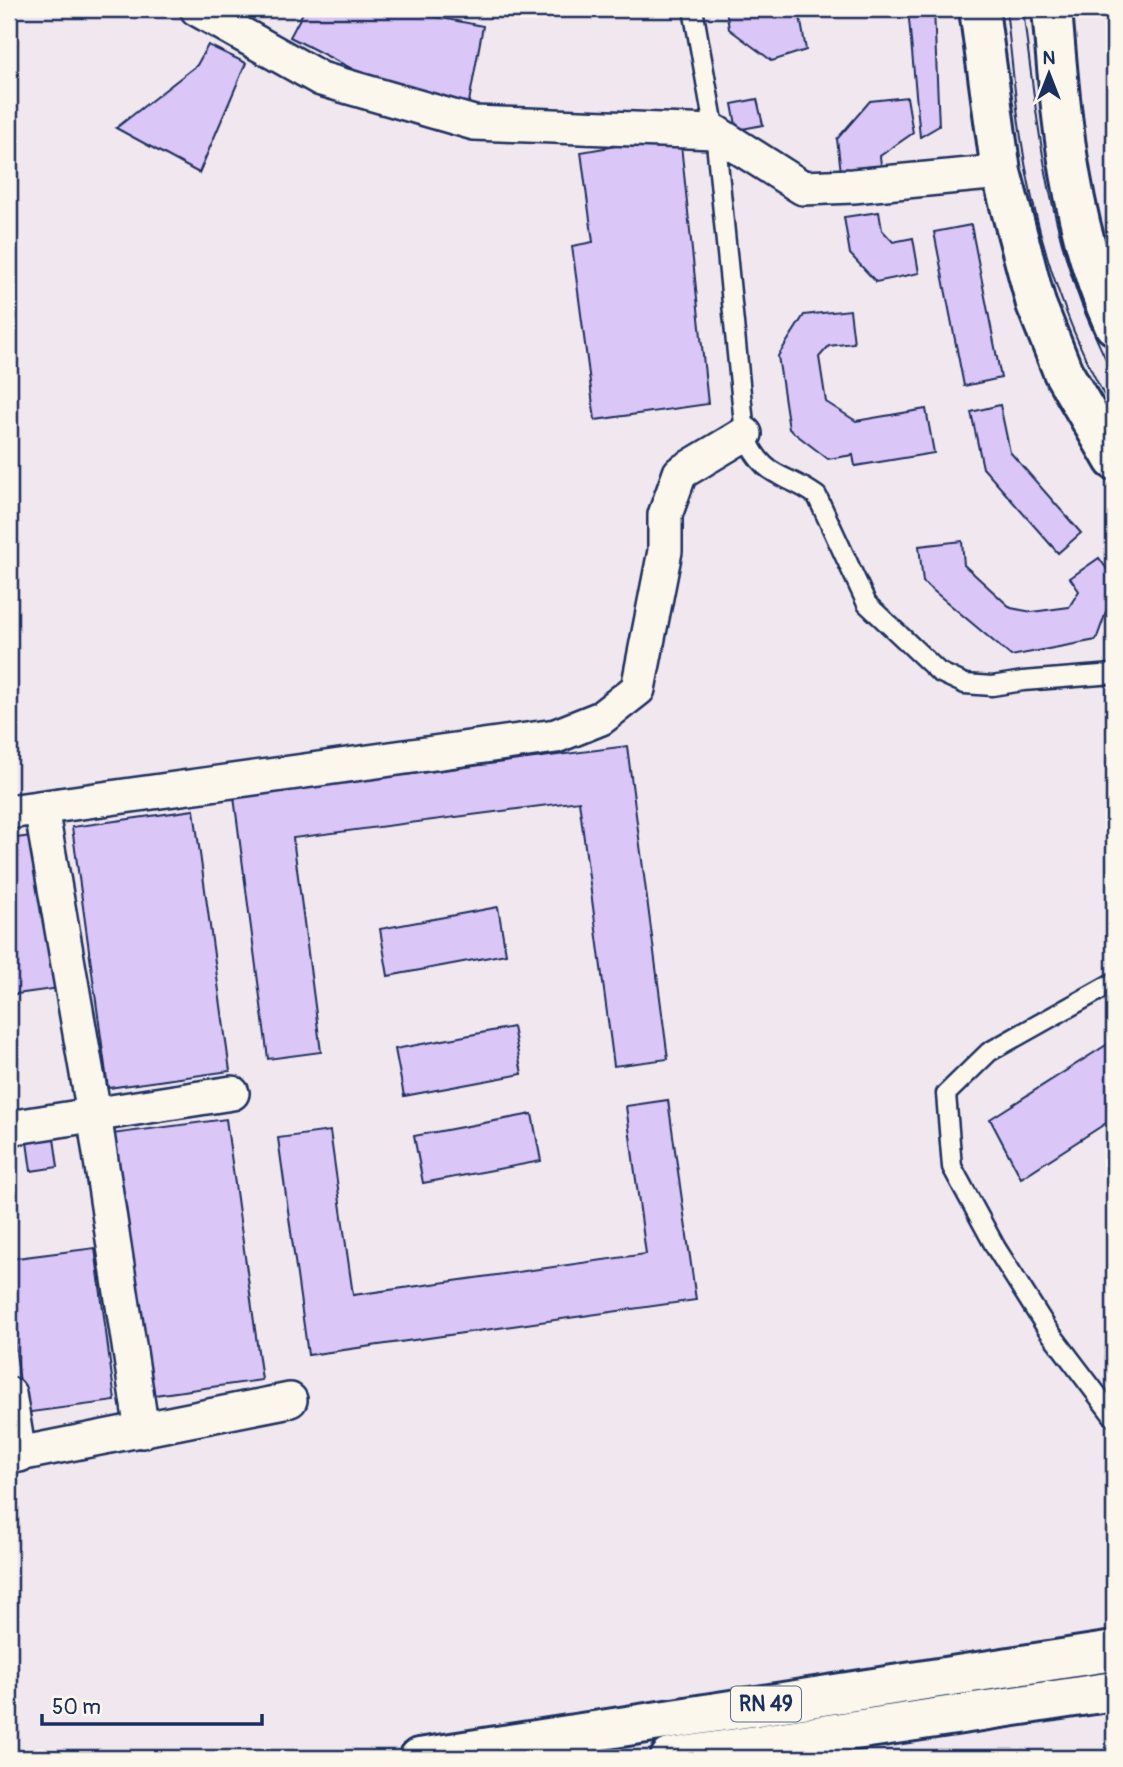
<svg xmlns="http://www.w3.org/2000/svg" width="1123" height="1767" font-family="Pangolin,sans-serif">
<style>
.building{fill:#dac6f7;stroke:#1b2f5e;stroke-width:2}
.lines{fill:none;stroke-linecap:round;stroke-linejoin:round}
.service-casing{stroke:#1b2f5e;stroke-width:23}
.minor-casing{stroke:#1b2f5e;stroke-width:38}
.tertiary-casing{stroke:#1b2f5e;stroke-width:44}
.trunk-casing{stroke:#1b2f5e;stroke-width:44}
.service{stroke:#fbf7ec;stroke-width:18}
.minor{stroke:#fbf7ec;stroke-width:33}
.tertiary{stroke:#fbf7ec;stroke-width:38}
.trunk{stroke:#fbf7ec;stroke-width:38}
.tram{stroke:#1b2f5e;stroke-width:2}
.labels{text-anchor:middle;stroke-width:6;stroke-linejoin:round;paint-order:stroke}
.shield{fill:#fbf7ec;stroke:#5e6b89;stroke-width:2}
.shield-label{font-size:21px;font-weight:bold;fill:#1b2f5e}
</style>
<rect width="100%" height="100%" fill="#f1e8ef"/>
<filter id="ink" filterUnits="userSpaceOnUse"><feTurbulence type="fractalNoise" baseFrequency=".0143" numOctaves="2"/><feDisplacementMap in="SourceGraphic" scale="14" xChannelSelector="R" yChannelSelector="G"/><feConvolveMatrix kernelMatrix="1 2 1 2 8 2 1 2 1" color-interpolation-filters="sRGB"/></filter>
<g filter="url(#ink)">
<!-- building -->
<g class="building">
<polygon points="305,9 395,9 483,26 469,102 447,110 370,78 290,37"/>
<polygon points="726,9 775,9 781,14 800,16 806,50 772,61 729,29"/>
<polygon points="908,9 934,9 939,126 920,137"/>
<polygon points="208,45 246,63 199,173 116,128 197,65"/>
<polygon points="907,97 913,133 880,156 882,175 842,180 837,139 870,101"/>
<polygon points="757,99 763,125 737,130 732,104"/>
<polygon points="680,135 708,404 595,420 572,246 593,242 581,152"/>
<polygon points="879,212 882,230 893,242 913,238 919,273 876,282 850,254 844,217"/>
<polygon points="971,225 1001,378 964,386 934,232"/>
<polygon points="850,310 854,343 829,346 819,357 826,402 856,421 926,409 934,453 855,466 853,455 828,459 789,429 778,356 804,315"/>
<polygon points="1000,405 1010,452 1081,533 1058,553 983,468 971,412"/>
<polygon points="962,541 964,565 1011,608 1032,612 1069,607 1079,591 1070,578 1099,558 1114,579 1114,590 1096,640 1011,656 923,582 919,546"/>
<polygon points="627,746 668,1059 614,1066 579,801 293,838 321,1052 268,1059 234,797"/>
<polygon points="194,810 230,1071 108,1088 72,827"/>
<polygon points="39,835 60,988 9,995 9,839"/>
<polygon points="498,907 506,954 388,976 380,929"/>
<polygon points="513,1027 522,1074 404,1096 395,1049"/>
<polygon points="1114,1040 1114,1118 1021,1178 990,1119"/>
<polygon points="668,1100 696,1300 308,1355 278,1138 330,1131 353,1295 646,1254 626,1106"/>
<polygon points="532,1114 541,1161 423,1183 414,1136"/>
<polygon points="226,1119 262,1380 140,1397 104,1135"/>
<polygon points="54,1138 58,1167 31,1171 27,1142"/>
<polygon points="95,1248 115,1401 24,1413 9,1299 9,1259"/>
</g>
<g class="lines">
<!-- service casing -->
<g class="service-casing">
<g id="service">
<path d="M693,9L715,132L745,434C764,481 783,471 817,496L867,604L939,672L965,684L992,686L1023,681L1114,674"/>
<polyline points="1114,982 989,1052 946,1094 952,1167 996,1248 1046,1327 1114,1417"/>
</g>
</g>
<!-- minor casing -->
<g class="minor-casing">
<g id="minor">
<polyline points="197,9 321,79 474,123 715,132 803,188 853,186 1001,172"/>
<polyline points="41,808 94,1114 142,1431"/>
<polyline points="9,812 556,736 601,718 638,689 665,551 665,515 680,473 745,434"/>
<polyline points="9,1128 232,1093"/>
<polyline points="9,1394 19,1455"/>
<polyline points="9,1456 290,1400"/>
</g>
</g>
<!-- tertiary casing -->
<g class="tertiary-casing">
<g id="tertiary">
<polyline points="979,9 1001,172 1036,304 1063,372 1114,460"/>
<path d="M1052,9C1061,116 1069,225 1114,325"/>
</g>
</g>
<!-- trunk casing -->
<g class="trunk-casing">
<g id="trunk">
<polyline points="419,1758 1114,1651"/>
<polyline points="670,1758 1114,1691"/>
</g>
</g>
<!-- service -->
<use href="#service" class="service"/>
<!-- minor -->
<use href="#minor" class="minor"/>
<!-- tertiary -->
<use href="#tertiary" class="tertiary"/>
<!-- trunk -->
<use href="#trunk" class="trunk"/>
<!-- tram -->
<g class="tram">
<path d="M1006,9C1011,49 1014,90 1020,131C1033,228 1065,328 1114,413"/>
<path d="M1023,9C1035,108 1046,209 1081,303C1091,328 1103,353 1114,377"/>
</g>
</g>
</g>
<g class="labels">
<!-- shield labels -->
<rect class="shield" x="731" y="1686.5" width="70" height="35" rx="5"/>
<g class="shield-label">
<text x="766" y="1711">RN 49</text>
</g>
</g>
<!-- margin -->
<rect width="1123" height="1767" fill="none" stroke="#fbf7ec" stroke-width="35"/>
<rect x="18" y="18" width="1088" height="1732" fill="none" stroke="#1b2f5e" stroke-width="2.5" filter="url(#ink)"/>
<!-- north arrow -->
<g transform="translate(1049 74)" stroke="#fbf7ec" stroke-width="5" paint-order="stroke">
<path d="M0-5L12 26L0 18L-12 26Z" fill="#1b2f5e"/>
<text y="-10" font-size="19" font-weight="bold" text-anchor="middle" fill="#1b2f5e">N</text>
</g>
<!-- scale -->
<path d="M42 1714v10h220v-10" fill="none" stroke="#1b2f5e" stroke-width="3.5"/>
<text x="52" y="1714" font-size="21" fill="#1b2f5e" stroke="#fbf7ec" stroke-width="5" paint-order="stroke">50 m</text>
</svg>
